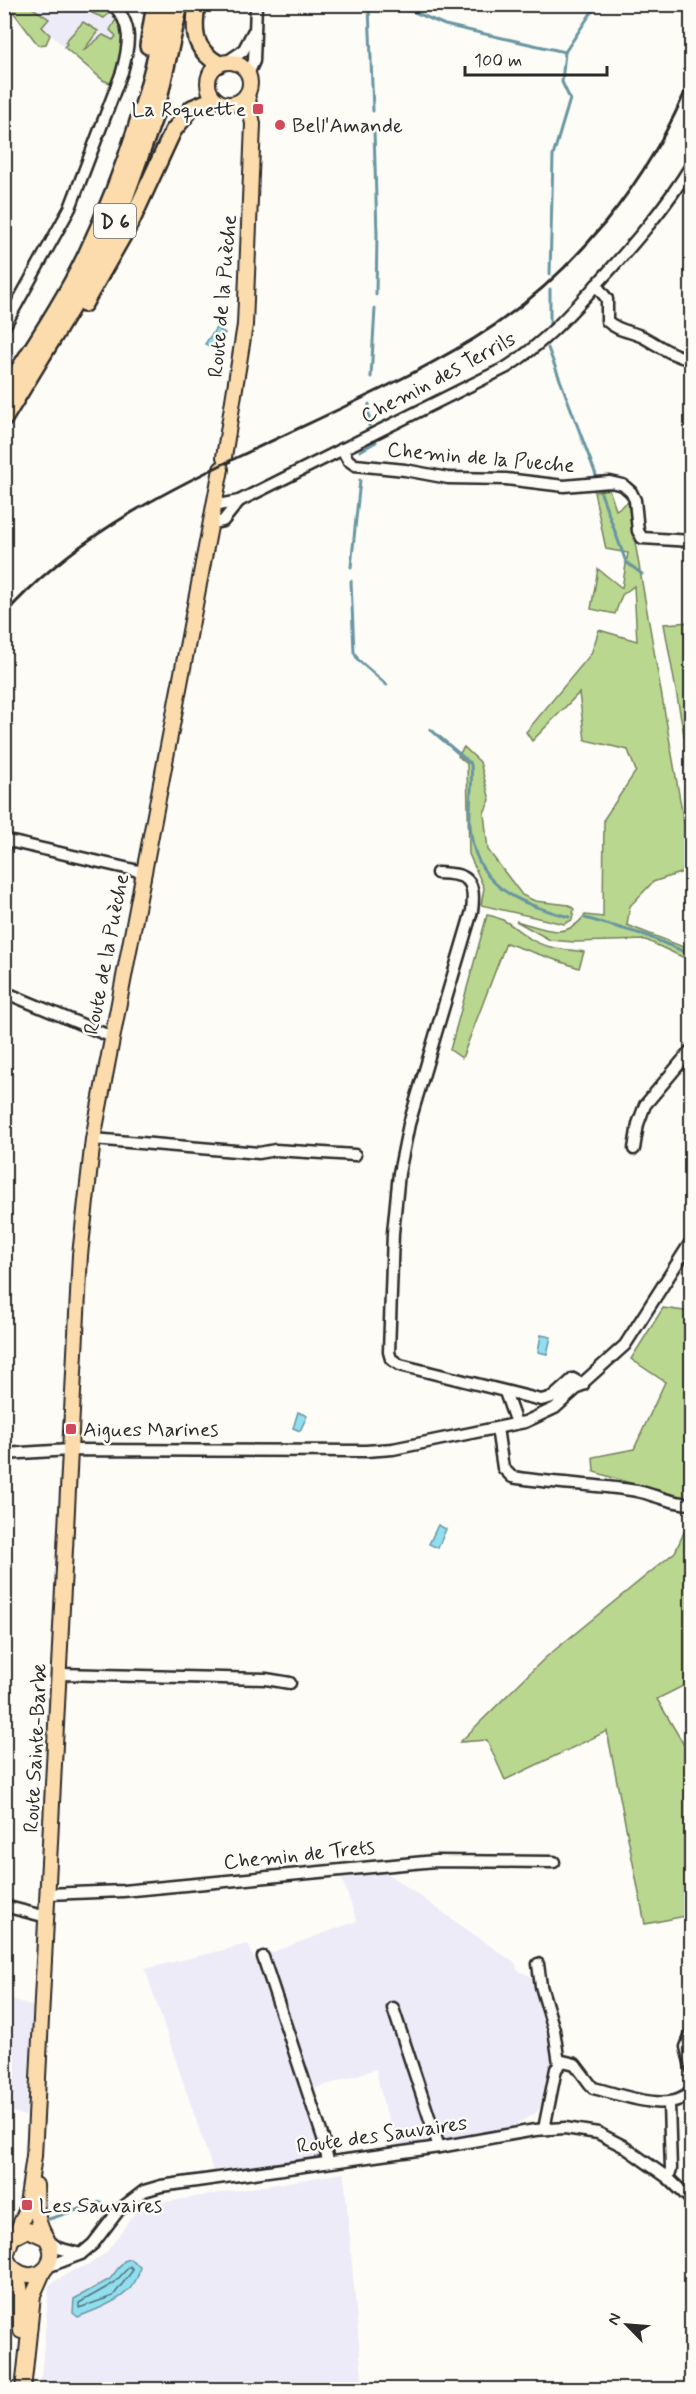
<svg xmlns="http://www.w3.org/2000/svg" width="696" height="2394" font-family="Mynerve,sans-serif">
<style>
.built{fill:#edebf7}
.green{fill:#bad78f;stroke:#72815d;stroke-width:1.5}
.water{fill:#90deef;stroke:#6896a1;stroke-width:1.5}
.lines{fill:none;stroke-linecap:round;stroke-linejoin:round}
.shore{stroke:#537379;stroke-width:1.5}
.stream{stroke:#6896a1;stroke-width:3}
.minor-casing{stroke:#2b2b2b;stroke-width:15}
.major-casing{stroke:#2b2b2b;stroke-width:18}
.highway-casing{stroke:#2b2b2b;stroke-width:20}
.minor{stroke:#fdfcf7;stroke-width:10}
.major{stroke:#fcdcac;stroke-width:14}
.highway{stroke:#fcdcac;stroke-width:15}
.rail{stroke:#2b2b2b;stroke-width:3}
.poi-dot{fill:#d1495b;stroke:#fdfcf7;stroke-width:2}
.labels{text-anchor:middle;stroke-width:5;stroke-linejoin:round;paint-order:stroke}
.shield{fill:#fdfcf7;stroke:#6a6a68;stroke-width:1.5}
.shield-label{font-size:20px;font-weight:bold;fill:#2b2b2b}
.poi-label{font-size:21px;fill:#2b2b2b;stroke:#fdfcf7;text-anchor:start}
.street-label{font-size:21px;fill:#2b2b2b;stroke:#fdfcf7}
</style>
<rect width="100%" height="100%" fill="#fdfcf7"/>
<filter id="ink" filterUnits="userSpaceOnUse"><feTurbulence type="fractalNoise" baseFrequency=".0167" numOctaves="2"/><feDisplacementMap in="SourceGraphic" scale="12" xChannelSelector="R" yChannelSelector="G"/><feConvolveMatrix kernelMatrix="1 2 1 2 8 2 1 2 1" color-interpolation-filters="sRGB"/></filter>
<g filter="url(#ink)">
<!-- built -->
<g class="built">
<polygon points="17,4 137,5 120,26 118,54 106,85"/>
<polygon points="384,1871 516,1964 517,1970 532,1977 552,2054 548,2094 536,2113 500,2133 398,2146 383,2103 376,2069 301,2093 324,2157 213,2170 145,1969 248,1944 254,1959 357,1921 341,1876"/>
<polygon points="4,1996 33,2007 26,2117 5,2108"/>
<polygon points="344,2173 363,2389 40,2390 49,2285 72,2271 88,2265 106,2253 140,2206"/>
<polygon points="5,2280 10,2285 7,2390 4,2389"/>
</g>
<!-- green -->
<g class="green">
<polygon points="12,5 28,5 49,19 42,27 50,35 46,44 38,45 11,9"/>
<polygon points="93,5 103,5 110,12 104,18 92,13 97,9"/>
<polygon points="115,21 122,21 125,48 112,84 103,80 64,47 67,44 65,42 83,22 98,31 83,51 103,35 113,40 116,36 110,30"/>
<path d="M609,489L616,510L628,502L692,869L653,882L630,906L627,925L691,950V961L646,940L574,942L550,940L516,921C544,928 565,942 585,915L603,917L604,819L636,771L628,750L585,740L579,693L532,741L526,732L591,654L599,630L637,641L634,586L622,595L615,614L591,609L598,569L622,588L628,553L606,549L594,492Z"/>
<polygon points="691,622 692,622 691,774 664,624"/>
<polygon points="464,747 480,762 490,800 484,813 488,850 522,895 535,901 569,905 574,909 572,920 564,924 481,905 484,888 469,854 467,764 458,756"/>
<path d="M487,915C508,919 512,927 529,938C545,949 565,949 584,952L579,968L506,943L462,1058L450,1050Z"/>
<polygon points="663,1308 691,1312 691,1502 594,1472 593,1457 634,1449 665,1382 631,1359"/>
<polygon points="691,1517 691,1682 657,1699 691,1757 691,1915 645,1924 607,1731 505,1780 487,1740 460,1742 545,1658 675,1552"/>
</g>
<!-- water -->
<g class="water">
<polygon points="216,328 225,333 216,349 205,344"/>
<polygon points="541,1335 551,1337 547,1354 538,1352"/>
<polygon points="298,1412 307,1416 300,1431 293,1428"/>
<polygon points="438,1525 446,1529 438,1548 429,1544"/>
<path d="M130,2259L140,2266C137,2297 102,2307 78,2317L73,2313L74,2299L110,2279L124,2261Z"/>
</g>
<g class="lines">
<!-- shore -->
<polygon class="shore" points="130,2266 133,2270 113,2296 79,2308 79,2303 114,2283"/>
<!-- stream -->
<g class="stream">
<polyline points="313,4 369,7 373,111"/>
<polyline points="14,7 15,4"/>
<polyline points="369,7 412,11 445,25 565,52 562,82 570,99 553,156 550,274"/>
<polyline points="4,51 10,27"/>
<polyline points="565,52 597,4"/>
<polyline points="374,130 377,234 376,295"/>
<polyline points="550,289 550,324"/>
<polyline points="548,348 596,475"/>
<polyline points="371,377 375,308"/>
<polyline points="369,426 369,404"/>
<polyline points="360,451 376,442"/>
<polyline points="601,493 626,562 642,574"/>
<polyline points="351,567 360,480"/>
<polyline points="351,581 354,652 358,660 387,685"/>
<path d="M430,729L471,764C473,784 469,804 470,824C473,885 516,903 569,917"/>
<polyline points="585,918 645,935 692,955"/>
<polyline points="49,2219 101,2202"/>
</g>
<!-- minor casing -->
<g class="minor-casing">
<g id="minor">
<polyline points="228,61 243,51 253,32"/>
<polyline points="248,74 254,61 256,4"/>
<path d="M596,285L607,299V321C618,331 630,331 643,337C660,346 672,356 692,360"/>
<path d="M4,327L70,208L122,72C129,46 134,24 112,4"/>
<polyline points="342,449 348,460 355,465 405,470 448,478 506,479 564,486 610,482 623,485 631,492 635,500 638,531 642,538 692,541"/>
<path d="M239,501L507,367C543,344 569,315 598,283C632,246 666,207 692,164"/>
<polyline points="210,524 223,521 239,501 213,506"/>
<polyline points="4,840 143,872"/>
<path d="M437,873C467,874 476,878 472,911L409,1124L399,1173L393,1233L389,1352L391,1359L400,1365L541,1400L553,1397L573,1379L583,1385"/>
<polyline points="4,992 112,1037"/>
<polyline points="93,1139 259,1153 275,1150 355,1155"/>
<polyline points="634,1149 638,1124 645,1105 692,1049"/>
<polyline points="505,1392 516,1423"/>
<path d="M497,1428L503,1468L512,1477C554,1484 596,1484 637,1491C656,1495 672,1504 692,1504"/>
<polyline points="4,1454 70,1450 366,1451 393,1449 525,1422 555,1408 625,1345 692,1240"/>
<polyline points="60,1674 266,1679 290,1683"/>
<polyline points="48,1894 123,1891 435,1861 554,1862"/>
<polyline points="4,1906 47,1917"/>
<polyline points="263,1957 323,2138 328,2161"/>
<polyline points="538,1964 541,1986 554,2030 559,2063"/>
<polyline points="393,2008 439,2147"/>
<polyline points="692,2032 686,2047 692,2070"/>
<path d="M544,2129L556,2069L563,2061L575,2064L593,2088C621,2094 672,2116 692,2090"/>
<polyline points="668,2178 671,2169 669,2104"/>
<polyline points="49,2241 58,2248 81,2254"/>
<polyline points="47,2267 81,2254 93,2244 119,2210 144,2191 161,2186 439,2147 535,2130 565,2128 598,2133 623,2146 668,2178 692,2201"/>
</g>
</g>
<!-- major casing -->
<g class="major-casing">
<g id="major">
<circle cx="229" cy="83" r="21"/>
<polyline points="224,457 245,325 253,124 247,94"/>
<path d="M36,2185C37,2200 35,2216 42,2230C46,2239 53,2246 51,2256C47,2283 13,2280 6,2256L12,2238L28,2230L46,2238"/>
<polyline points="16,2234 26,2211 34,2156 80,1255 93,1139 221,469"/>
<polyline points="18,2273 21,2293 21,2331"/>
<polyline points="23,2390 33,2295 44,2270"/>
</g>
</g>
<!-- highway casing -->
<g class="highway-casing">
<g id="highway">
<path d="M197,4C193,32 193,49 219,64"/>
<polyline points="148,46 155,4"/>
<polyline points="84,304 132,220 173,131 192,108 214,99"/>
<path d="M4,393C32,348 63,303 86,255C123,176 152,91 166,4"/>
<polyline points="4,419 75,302 120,212 156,112 180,4"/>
</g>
</g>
<!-- minor -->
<use href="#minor" class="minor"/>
<!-- major -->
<use href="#major" class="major"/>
<!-- highway -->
<use href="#highway" class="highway"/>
<!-- rail -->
<path class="rail" d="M4,615C69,542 153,497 240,456C319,418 401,383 475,338C572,278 650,181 692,75"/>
</g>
</g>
<!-- markers -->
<g class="poi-dot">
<rect x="252" y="103" width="12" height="12" rx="3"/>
<circle cx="280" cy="125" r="6"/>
<rect x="65" y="1423" width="12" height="12" rx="3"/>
<rect x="21" y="2199" width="12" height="12" rx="3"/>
</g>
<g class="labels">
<!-- shield labels -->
<rect class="shield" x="94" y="204" width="42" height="34" rx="4.5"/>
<g class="shield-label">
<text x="115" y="228">D 6</text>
</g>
<!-- poi labels -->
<g class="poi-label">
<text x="246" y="116" text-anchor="end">La Roquette</text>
<text x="292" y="132">Bell'Amande</text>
<text x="83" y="1436">Aigues Marines</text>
<text x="39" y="2212">Les Sauvaires</text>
</g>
<!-- street labels -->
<g class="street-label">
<text transform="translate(222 296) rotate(-85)" y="7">Route de la Puèche</text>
<text transform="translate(438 377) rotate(-28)" y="7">Chemin des Terrils</text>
<text transform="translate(481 457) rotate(5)" y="7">Chemin de la Pueche</text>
<text transform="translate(106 954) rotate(-79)" y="7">Route de la Puèche</text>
<text transform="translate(35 1748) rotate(-87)" y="7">Route Sainte-Barbe</text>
<text transform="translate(299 1854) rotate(-6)" y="7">Chemin de Trets</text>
<text transform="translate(382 2134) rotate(-8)" y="7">Route des Sauvaires</text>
</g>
</g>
<!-- margin -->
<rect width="696" height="2394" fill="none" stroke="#fdfcf7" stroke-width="24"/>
<rect x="12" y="12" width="672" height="2370" fill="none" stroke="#2b2b2b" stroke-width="2" filter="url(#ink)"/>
<!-- north arrow -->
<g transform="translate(627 2325) rotate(295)" stroke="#fdfcf7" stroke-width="4.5" paint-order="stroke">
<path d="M0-4.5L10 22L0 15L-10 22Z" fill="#2b2b2b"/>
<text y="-9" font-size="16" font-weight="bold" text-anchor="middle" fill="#2b2b2b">N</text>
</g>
<!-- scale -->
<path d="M465 66v9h142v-9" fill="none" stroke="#2b2b2b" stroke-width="3"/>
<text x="474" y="66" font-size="18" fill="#2b2b2b" stroke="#fdfcf7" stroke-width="4.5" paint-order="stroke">100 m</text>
</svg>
